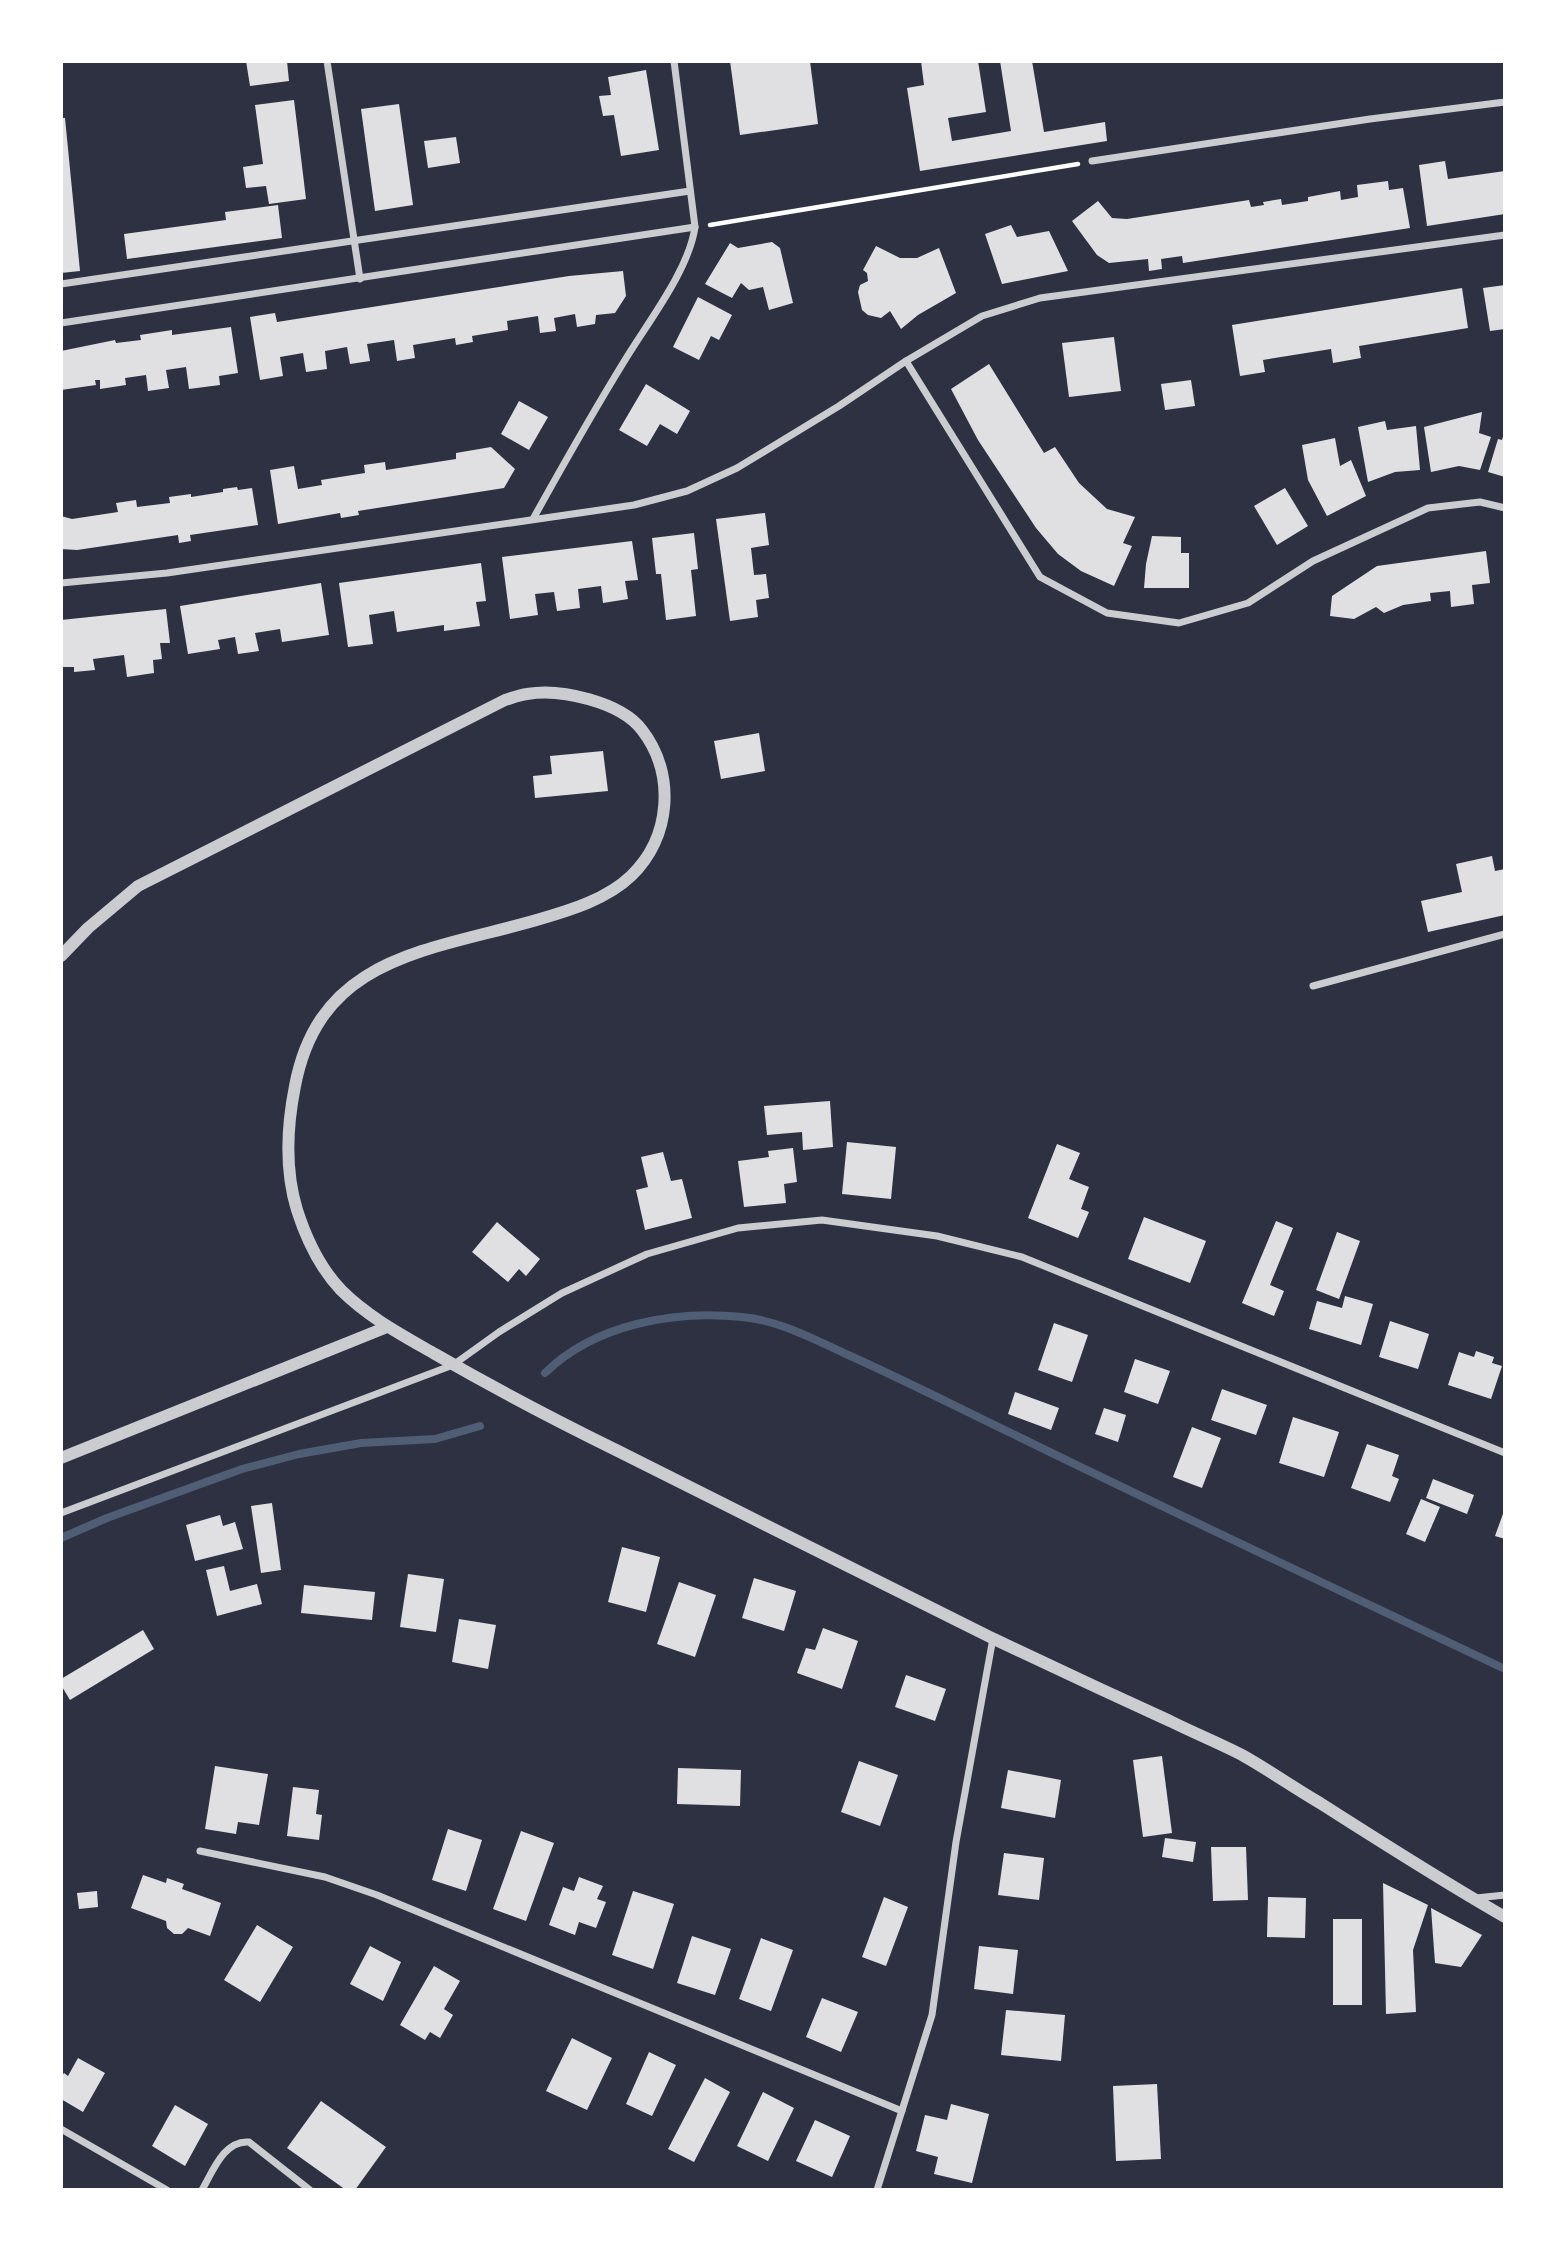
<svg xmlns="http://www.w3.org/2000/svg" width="1566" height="2251" font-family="'Asap Condensed',sans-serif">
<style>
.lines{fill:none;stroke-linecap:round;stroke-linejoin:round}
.stream{stroke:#4f5d75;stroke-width:8}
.building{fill:#e0e0e3}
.path{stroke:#fff;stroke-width:4.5}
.minor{stroke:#caccd0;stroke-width:7}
.tertiary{stroke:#caccd0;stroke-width:12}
</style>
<rect width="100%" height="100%" fill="#2d3142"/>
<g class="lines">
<!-- stream -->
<g class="stream">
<path d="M545,1373C595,1324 674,1310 742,1317C778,1320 813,1339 846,1354C902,1379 957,1407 1013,1434C1176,1514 1341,1591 1505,1669"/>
<polyline points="61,1538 107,1518 242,1469 299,1454 361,1443 435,1439 480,1426"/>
</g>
</g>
<!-- building -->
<g class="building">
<polygon points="246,61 287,61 289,81 250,86"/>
<polygon points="730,61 810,61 818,124 740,135"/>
<polygon points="921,61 978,61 986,112 948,118 952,141 1011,131 1000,61 1032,61 1044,132 1105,122 1107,141 920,171 907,88 924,85"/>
<polygon points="646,70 659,150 621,156 614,115 603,116 599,96 611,95 608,77"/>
<polygon points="294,100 306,199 269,204 266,186 246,188 243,167 263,164 255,105"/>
<polygon points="399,104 413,205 375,211 361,109"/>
<polygon points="61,118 65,118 80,271 61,273"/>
<polygon points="456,137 460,163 428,168 424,141"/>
<polygon points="1445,161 1448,179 1505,171 1505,214 1427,226 1419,165"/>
<polygon points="1388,181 1389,190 1403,188 1410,228 1183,263 1182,256 1161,259 1162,269 1149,271 1148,259 1109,263 1097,255 1072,221 1098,201 1112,218 1127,219 1249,200 1251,207 1264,205 1263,202 1281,199 1282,205 1308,201 1308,197 1340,191 1341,200 1358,197 1357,185"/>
<polygon points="278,205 282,238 127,259 124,234 226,220 225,212"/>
<polygon points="1011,225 1017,237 1049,231 1068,271 1002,284 985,234"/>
<polygon points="772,242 780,248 793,303 769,310 763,287 749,290 741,283 732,298 705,284 730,243 738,248"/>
<polygon points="876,246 900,258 917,258 939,248 956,293 918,315 901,329 890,311 881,318 868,315 862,310 858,292 860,285 868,281 867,273 863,270"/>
<polygon points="623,271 626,296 615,313 596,315 595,324 577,327 575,314 554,318 556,331 540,333 538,316 507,321 508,330 472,336 473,342 456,345 455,338 413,345 415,358 397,361 394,340 367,344 370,361 350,364 347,347 325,351 327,369 306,372 303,353 280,357 283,376 260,380 250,317 275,313 277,322 569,276"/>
<polygon points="1505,285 1505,329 1490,331 1483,288"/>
<polygon points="1462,288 1468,328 1359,346 1361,358 1333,363 1331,349 1263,360 1265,372 1240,376 1232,325"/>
<polygon points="698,297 732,315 719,340 711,336 699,360 673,347"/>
<polygon points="231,327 238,373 219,376 220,385 189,389 186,367 166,370 169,388 148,391 146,375 125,378 126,385 100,389 100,380 95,380 96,385 61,390 61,351 115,340 116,343 141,340 140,335 172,330 172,335"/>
<polygon points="1114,337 1121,391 1069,397 1062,343"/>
<polygon points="989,364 1044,453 1055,447 1079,483 1107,509 1135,517 1123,543 1132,546 1114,586 1081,571 1058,554 1036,528 978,440 951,389"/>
<polygon points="1191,380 1195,406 1165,410 1161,384"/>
<polygon points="646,384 690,411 677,434 660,424 647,446 619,430"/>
<polygon points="519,401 548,417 529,450 501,434"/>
<polygon points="1482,412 1479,433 1491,437 1480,470 1459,466 1431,472 1424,427"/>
<polygon points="1385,421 1387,430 1416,426 1420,470 1395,472 1368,482 1358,427"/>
<polygon points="1504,433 1505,433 1505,477 1488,472 1498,439 1502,440"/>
<polygon points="1335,438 1340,466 1351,460 1366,496 1327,516 1308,480 1302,445"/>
<polygon points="491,447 515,469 504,488 358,511 359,515 341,518 340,513 278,524 270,470 294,466 298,489 322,485 321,480 365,473 364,465 385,462 386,470 456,459 456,453"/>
<polygon points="237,487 238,490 252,488 258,525 190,535 191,541 179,543 178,535 77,550 61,549 61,516 72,519 118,512 116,503 136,500 137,507 170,503 169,497 191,494 191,497 223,492 223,489"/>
<polygon points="1285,488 1308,526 1277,545 1254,506"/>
<polygon points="765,513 769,545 751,548 754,575 766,574 769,598 756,600 758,617 730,621 716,519"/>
<polygon points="694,533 698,569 691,570 696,616 666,620 661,574 656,574 652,538"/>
<polygon points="1152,536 1181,537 1181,553 1189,553 1189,588 1144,588 1146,564"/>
<polygon points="632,541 638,580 625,581 628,599 603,603 601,586 578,589 580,608 557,611 554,592 535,594 538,615 510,619 502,557"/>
<polygon points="1486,551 1490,583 1472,585 1474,604 1451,607 1450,591 1430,593 1431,601 1403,605 1384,613 1376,607 1354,619 1330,616 1332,596 1377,566"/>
<polygon points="481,563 486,601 476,602 480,626 444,631 444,625 397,632 394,611 369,615 373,644 348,647 339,583"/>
<polygon points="321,583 329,635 282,642 280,629 255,633 259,651 238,654 235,637 218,640 220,649 188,654 180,606"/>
<polygon points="166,609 170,643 160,643 162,659 153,660 154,673 127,677 124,655 93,659 95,670 74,672 74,667 61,667 61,620"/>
<polygon points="759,733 765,771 721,779 714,741"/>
<polygon points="603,751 608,791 535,798 533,776 552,774 550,756"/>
<polygon points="1492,856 1495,871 1505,869 1505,915 1428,932 1421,901 1462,892 1456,864"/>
<polygon points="830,1101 833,1147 803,1150 802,1132 767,1135 764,1106"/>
<polygon points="847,1142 896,1147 891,1199 842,1194"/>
<polygon points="1057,1144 1080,1153 1069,1179 1089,1187 1081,1209 1089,1212 1078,1238 1028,1218"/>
<polygon points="793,1148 797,1182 784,1184 786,1203 744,1207 738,1161 769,1157 768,1151"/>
<polygon points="663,1152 671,1181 682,1179 692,1218 645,1230 636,1190 648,1187 641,1157"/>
<polygon points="1144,1217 1206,1241 1190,1283 1128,1259"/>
<polygon points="1276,1221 1293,1228 1270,1285 1284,1291 1274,1316 1242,1303"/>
<polygon points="497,1222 540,1259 526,1276 519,1269 508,1282 472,1252"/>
<polygon points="1337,1232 1360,1241 1339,1299 1316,1290"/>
<polygon points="1345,1296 1373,1304 1361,1345 1309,1329 1317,1301 1342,1308"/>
<polygon points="1390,1321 1429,1334 1418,1369 1379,1357"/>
<polygon points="1054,1323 1088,1335 1072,1382 1038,1370"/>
<polygon points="1476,1351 1494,1357 1492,1363 1502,1366 1491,1399 1448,1385 1459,1352 1474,1357"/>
<polygon points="1135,1359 1170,1371 1158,1404 1124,1392"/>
<polygon points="1222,1389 1267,1405 1256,1435 1211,1420"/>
<polygon points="1015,1392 1059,1408 1051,1430 1008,1414"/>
<polygon points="1104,1408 1126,1415 1118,1442 1095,1434"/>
<polygon points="1293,1417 1339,1432 1324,1477 1279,1463"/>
<polygon points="1192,1427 1221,1438 1202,1488 1173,1477"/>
<polygon points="1367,1444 1399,1455 1392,1476 1399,1479 1390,1502 1351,1488"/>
<polygon points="1433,1479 1474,1495 1467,1514 1426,1498"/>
<polygon points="1421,1499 1440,1507 1425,1542 1406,1534"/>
<polygon points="272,1503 281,1570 261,1573 251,1506"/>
<polygon points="1504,1511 1505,1511 1505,1539 1495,1536"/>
<polygon points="220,1515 223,1526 235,1522 243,1549 195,1561 186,1525"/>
<polygon points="622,1547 660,1557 646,1612 608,1602"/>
<polygon points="224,1566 230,1591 257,1584 262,1604 217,1616 206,1570"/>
<polygon points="408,1574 444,1579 436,1632 400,1627"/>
<polygon points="754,1578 796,1591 784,1631 742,1618"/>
<polygon points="679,1582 716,1595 695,1657 657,1644"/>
<polygon points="304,1585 375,1592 372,1620 301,1613"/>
<polygon points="459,1619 496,1625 488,1669 452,1662"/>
<polygon points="823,1628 858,1641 842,1689 797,1673 806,1648 815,1650"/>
<polygon points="143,1630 154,1649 70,1700 61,1685 61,1679"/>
<polygon points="906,1675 946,1689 935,1721 895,1707"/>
<polygon points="1162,1756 1172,1833 1143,1837 1133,1760"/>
<polygon points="859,1761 898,1775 880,1826 841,1812"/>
<polygon points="215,1766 268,1774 259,1825 238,1822 236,1834 205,1829"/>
<polygon points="678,1768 741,1770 740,1806 677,1804"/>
<polygon points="1008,1770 1061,1780 1055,1818 1001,1808"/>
<polygon points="293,1787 319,1790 316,1814 322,1815 319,1840 287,1836"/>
<polygon points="448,1829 482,1840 466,1891 432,1880"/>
<polygon points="521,1831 554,1843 526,1921 493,1909"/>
<polygon points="1165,1838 1196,1842 1193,1862 1162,1857"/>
<polygon points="1211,1847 1246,1847 1248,1900 1213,1901"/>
<polygon points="1004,1853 1044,1858 1039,1900 998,1895"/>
<polygon points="143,1875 166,1883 167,1878 184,1884 182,1889 221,1903 210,1936 188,1928 182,1934 174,1934 167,1928 166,1921 131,1908"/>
<polygon points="579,1877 603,1886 597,1899 606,1902 596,1928 579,1922 575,1935 549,1925 563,1887 574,1891"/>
<polygon points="1383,1883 1428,1905 1413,1950 1416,2012 1386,2014"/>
<polygon points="97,1891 98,1907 79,1909 77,1893"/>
<polygon points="633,1891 674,1904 653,1969 612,1955"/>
<polygon points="884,1897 908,1907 886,1966 862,1957"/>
<polygon points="1268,1897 1306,1898 1305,1938 1267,1937"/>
<polygon points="1431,1908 1482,1935 1461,1967 1435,1963"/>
<rect x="1333" y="1919" width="29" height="86"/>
<polygon points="257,1925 293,1947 260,2002 224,1980"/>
<polygon points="692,1936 731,1949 715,1995 677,1983"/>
<polygon points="761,1938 793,1950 771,2011 739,1999"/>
<polygon points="370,1946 401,1962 383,2001 350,1984"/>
<polygon points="979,1946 1018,1950 1013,1994 974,1989"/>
<polygon points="434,1966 460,1981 444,2009 453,2015 440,2038 430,2032 425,2040 400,2025"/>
<polygon points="822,1998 858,2012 841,2052 806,2037"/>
<polygon points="1006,2010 1065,2015 1061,2061 1001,2055"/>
<polygon points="572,2038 612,2058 587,2110 546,2091"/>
<polygon points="649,2052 676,2065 652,2116 626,2104"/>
<polygon points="78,2058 105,2073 83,2112 61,2099 61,2077 64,2073 68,2076"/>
<polygon points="705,2078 730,2092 694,2162 668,2149"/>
<polygon points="1157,2084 1161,2159 1116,2161 1113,2086"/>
<polygon points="763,2092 794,2108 768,2161 737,2146"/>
<polygon points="321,2101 386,2147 355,2190 346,2190 287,2148"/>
<polygon points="951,2104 989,2114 972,2183 934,2174 938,2157 916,2151 925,2115 947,2120"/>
<polygon points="175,2105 208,2124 185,2166 152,2146"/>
<polygon points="815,2120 850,2136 832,2177 796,2161"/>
</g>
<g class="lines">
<!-- path -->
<polyline class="path" points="710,225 1078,164"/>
<!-- minor -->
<g class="minor">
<polyline points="327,61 360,279"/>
<polyline points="1092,161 1370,119 1505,102"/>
<polyline points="61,284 690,191"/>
<polyline points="61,323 695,227"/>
<polyline points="906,361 1040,577 1107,613 1179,623 1248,603 1313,561 1428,508 1480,502 1505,508"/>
<path d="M533,519C563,465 593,412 625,360C648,322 689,270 695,227L674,61"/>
<polyline points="61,583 167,573 634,505 687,491 737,468 839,406 906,361 982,316 1040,298 1505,235"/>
<polyline points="1313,986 1505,934"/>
<polyline points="61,1513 453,1365 499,1332 562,1293 647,1254 738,1228 822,1220 937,1236 1022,1257 1505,1453"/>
<polyline points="200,1851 325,1877 377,1895 902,2111"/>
<polyline points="1476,1898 1505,1895"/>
<polyline points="61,2129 167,2190"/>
<path d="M202,2190C213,2171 224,2140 249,2142L310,2190"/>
<polyline points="877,2190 932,2015 956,1842 993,1638"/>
</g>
<!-- tertiary -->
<g class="tertiary">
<path d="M61,956L88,928L138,886L505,700C512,698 519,695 527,694C560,688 621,702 642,730C676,774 671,838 631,876C607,899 571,910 540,919C432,951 320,954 295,1086C287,1126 285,1171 297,1210C306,1238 321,1269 341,1290C368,1317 402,1335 435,1354C494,1388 555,1420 616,1450C742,1513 868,1577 994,1639C1053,1667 1111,1694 1170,1721C1194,1733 1219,1743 1242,1755C1269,1770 1294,1788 1320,1803C1381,1842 1442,1881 1505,1917"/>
<polyline points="61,1458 387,1327"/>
</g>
</g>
<!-- border -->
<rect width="1566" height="2251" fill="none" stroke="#ffffff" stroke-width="126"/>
</svg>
